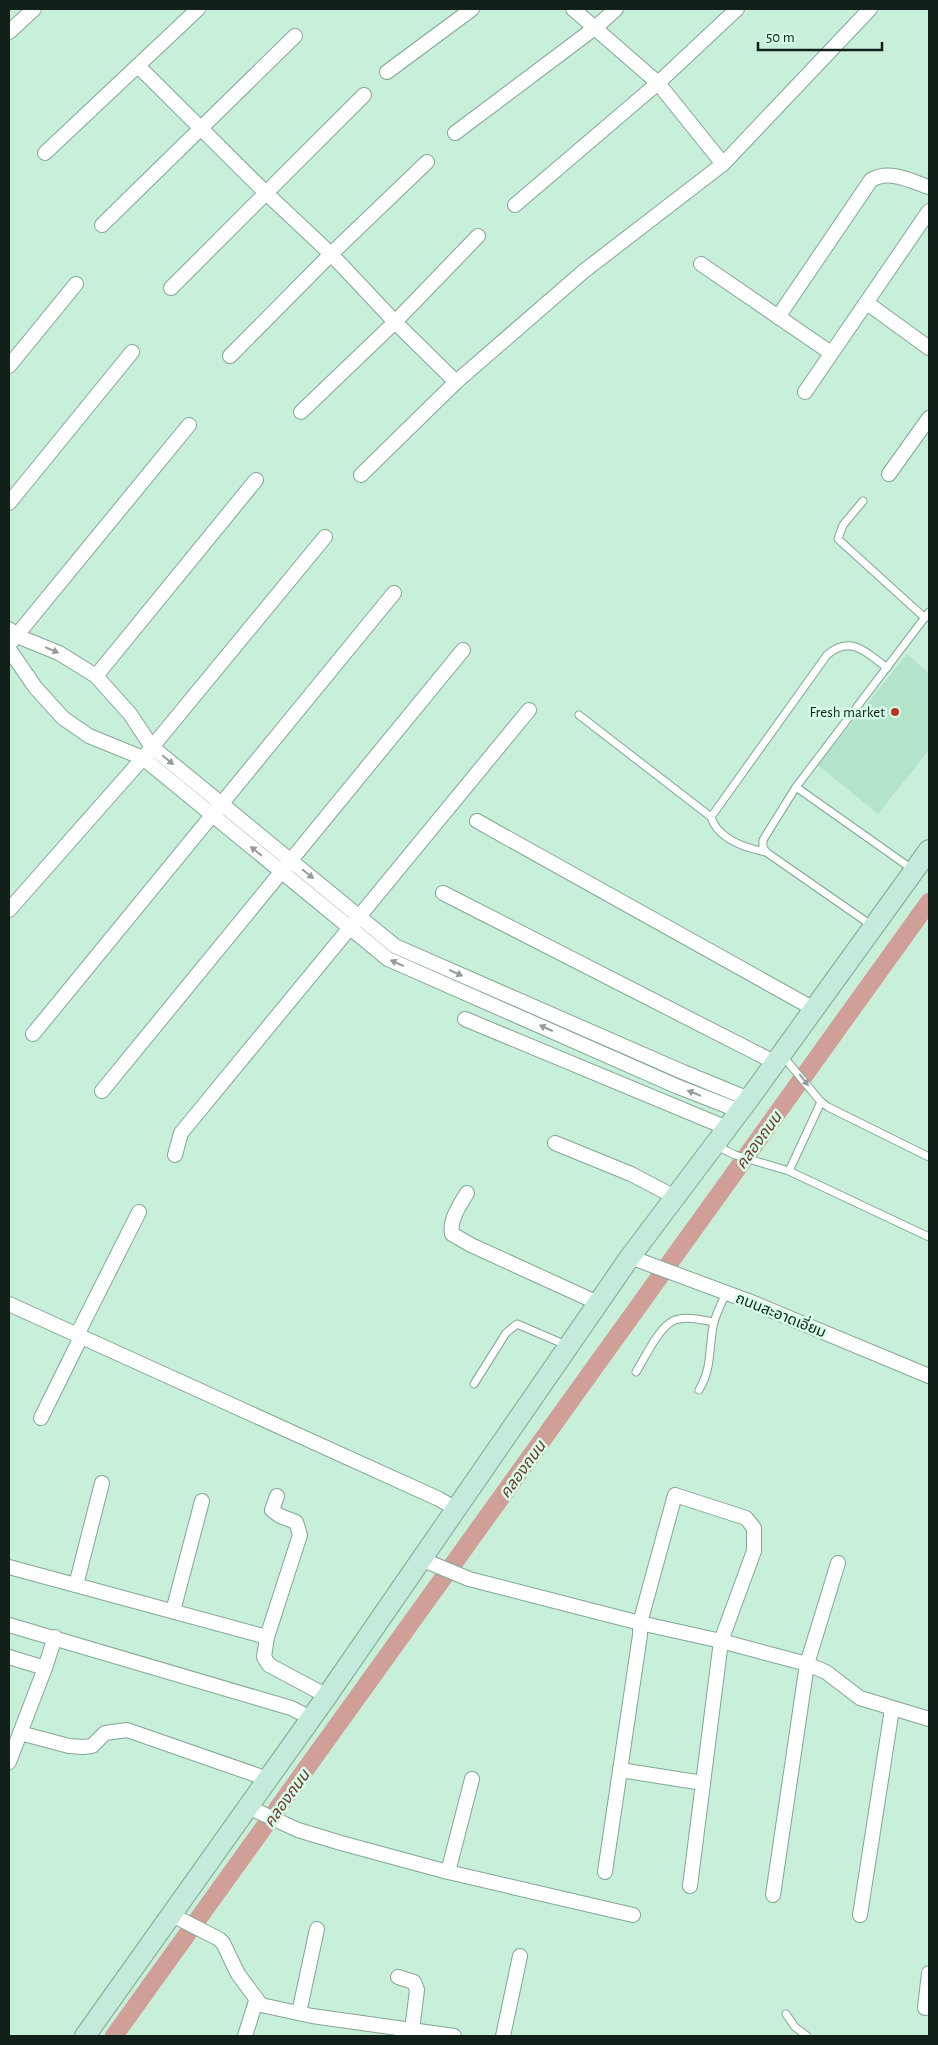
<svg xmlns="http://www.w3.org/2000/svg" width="938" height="2045" font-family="'Alegreya Sans','Noto Sans Thai',sans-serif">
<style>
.built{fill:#b4e3cb}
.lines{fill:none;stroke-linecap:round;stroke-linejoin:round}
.canal{stroke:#d09f98;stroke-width:18}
.lane-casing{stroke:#82a793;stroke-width:9}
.street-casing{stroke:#82a793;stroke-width:16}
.secondary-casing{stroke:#82a793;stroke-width:22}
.lane{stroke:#fff;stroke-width:7}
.street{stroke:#fff;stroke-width:14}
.secondary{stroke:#c3eada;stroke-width:20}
.oneway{fill:#949b98}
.poi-dot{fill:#bd3026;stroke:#d5fde7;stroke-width:2}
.labels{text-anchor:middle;stroke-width:5;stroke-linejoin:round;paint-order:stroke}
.poi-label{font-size:15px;fill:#112019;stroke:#d5fde7;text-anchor:end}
.street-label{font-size:15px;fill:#112019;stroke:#d5fde7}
.water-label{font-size:16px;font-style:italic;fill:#72342c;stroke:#d5fde7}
</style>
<rect width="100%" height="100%" fill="#c8efda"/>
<!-- built -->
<polygon class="built" points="907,654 929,673 929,750 878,814 818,765"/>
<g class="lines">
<!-- canal -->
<polyline class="canal" points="114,2036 929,902"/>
<!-- lane casing -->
<g class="lane-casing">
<g id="lane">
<polyline points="863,501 843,525 838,539 925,618"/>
<polyline points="579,715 711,817"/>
<polyline points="796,787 912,869"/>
<path d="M766,852C745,848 718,839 711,817L827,655C851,634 867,653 887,668"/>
<polyline points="871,925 766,852 763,847 763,840 796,787 929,612"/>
<polyline points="782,1055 821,1102 828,1107 929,1157"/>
<polyline points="717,1146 735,1155 789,1171 929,1237"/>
<polyline points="789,1171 821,1102"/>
<path d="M636,1372C645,1358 659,1326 675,1320C688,1316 702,1320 714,1322"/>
<polyline points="474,1384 506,1333 517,1324 566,1345"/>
<path d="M699,1390C713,1367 708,1347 714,1322C717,1312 722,1302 726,1293"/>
<polyline points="786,2014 795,2027 807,2036"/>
</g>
</g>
<!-- street casing -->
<g class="street-casing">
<g id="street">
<polyline points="573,9 658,83 723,164"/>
<polyline points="9,32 34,9"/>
<polyline points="138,66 266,193 331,254 395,322 456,382"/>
<polyline points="387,72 472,9"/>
<polyline points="455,133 596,27 616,9"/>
<polyline points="45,153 198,9"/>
<polyline points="515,205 658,83 737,9"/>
<polyline points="102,225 295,36"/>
<polyline points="701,264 831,353"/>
<polyline points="171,288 364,95"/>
<polyline points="867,303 929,348"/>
<path d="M778,317L871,180C890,169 910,181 929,187"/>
<polyline points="230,356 331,254 427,162"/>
<polyline points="9,366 76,284"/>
<polyline points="805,392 929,211"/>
<polyline points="301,412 395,322 478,236"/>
<polyline points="889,474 929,418"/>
<polyline points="361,475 456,382 584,271 723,164 870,9"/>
<polyline points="9,503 132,352"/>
<polyline points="9,629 17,636 59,653 96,676 130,714 152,747 395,946 683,1072 749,1099"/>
<polyline points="12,641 189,425"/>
<polyline points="9,649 35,687 63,718 89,736 143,758 388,959 676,1086 740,1111"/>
<polyline points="96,676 256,480"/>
<polyline points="477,821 814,1009"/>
<polyline points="443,893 776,1063"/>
<polyline points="9,910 143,758 325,537"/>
<polyline points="465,1019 727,1128"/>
<polyline points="33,1034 394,593"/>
<polyline points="102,1091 463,650"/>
<polyline points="555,1143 631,1174 675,1197"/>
<polyline points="175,1155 181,1133 529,710"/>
<path d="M467,1193C460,1205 449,1220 452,1234L471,1245L598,1303"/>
<polyline points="630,1257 751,1302 929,1376"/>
<polyline points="9,1304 439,1499 456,1509"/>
<polyline points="77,1335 139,1212"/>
<polyline points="41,1418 81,1337"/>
<polygon points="675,1495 746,1518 754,1528 754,1551 721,1641 640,1623"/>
<polyline points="277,1496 272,1510 280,1516 296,1522 300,1535 267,1637 264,1657 269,1665 327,1696"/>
<polyline points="421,1559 469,1579 640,1623 640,1635 605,1872"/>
<polyline points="9,1567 267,1637"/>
<polyline points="76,1585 102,1483"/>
<polyline points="173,1611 202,1501"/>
<polyline points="9,1625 291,1708 311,1718"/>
<polyline points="9,1657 45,1668"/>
<polyline points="20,1733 69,1746 83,1747 92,1746 105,1733 127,1730 268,1779"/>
<polyline points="9,1762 45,1668 55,1637"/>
<polyline points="620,1770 703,1783"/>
<polyline points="248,1807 298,1830 341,1843 448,1872 633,1915"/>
<polyline points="448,1872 472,1779"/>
<polyline points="690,1886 721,1641 807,1664 826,1672 860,1698 929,1719"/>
<polyline points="773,1895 807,1664 838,1563"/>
<polyline points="172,1915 219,1939 223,1943 238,1974 261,2005 312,2016 454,2036"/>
<polyline points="860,1915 892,1709"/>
<polyline points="398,1977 414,1982 417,1990 412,2030"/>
<polyline points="925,2008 929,1973"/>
<polyline points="299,2013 317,1929"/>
<polyline points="245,2036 256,2001"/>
<polyline points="503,2036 520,1956"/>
</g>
</g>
<!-- secondary casing -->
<g class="secondary-casing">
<polyline id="secondary" points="85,2036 327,1696 630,1257 749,1099 929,850"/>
</g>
<!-- lane -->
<use href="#lane" class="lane"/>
<!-- street -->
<use href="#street" class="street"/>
<!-- secondary -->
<use href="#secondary" class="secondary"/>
</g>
<!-- one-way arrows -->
<defs><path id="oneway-solid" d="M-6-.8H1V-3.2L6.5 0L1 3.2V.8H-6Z" transform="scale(1.25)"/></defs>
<g class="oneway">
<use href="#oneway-solid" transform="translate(52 650) rotate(23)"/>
<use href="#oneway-solid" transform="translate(168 760) rotate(39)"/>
<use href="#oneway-solid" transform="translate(256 851) rotate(-141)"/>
<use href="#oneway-solid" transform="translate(308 874) rotate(39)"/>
<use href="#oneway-solid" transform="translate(397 963) rotate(-156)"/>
<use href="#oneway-solid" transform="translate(456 973) rotate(24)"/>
<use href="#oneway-solid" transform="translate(546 1028) rotate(-156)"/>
<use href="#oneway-solid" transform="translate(804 1080) rotate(52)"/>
<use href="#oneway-solid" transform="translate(694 1093) rotate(-158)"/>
</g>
<!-- markers -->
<circle class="poi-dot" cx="895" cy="712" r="5"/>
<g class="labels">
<!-- poi labels -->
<g class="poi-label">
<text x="885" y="717">Fresh market</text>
</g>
<!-- street labels -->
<g class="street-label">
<text transform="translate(781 1315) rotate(22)" y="5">ถนนสะอาดเอี่ยม</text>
</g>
<!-- water labels -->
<g class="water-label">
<text transform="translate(758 1140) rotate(-54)" y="6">คลองถนน</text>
<text transform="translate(522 1469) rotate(-54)" y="6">คลองถนน</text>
<text transform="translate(286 1798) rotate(-54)" y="6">คลองถนน</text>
</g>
</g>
<!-- border -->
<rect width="938" height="2045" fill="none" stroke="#112019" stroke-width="20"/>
<!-- scale -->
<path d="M758 42v8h124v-8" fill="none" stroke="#112019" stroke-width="2.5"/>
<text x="766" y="42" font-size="15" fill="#112019" stroke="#d5fde7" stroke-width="4" paint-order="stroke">50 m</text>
</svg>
